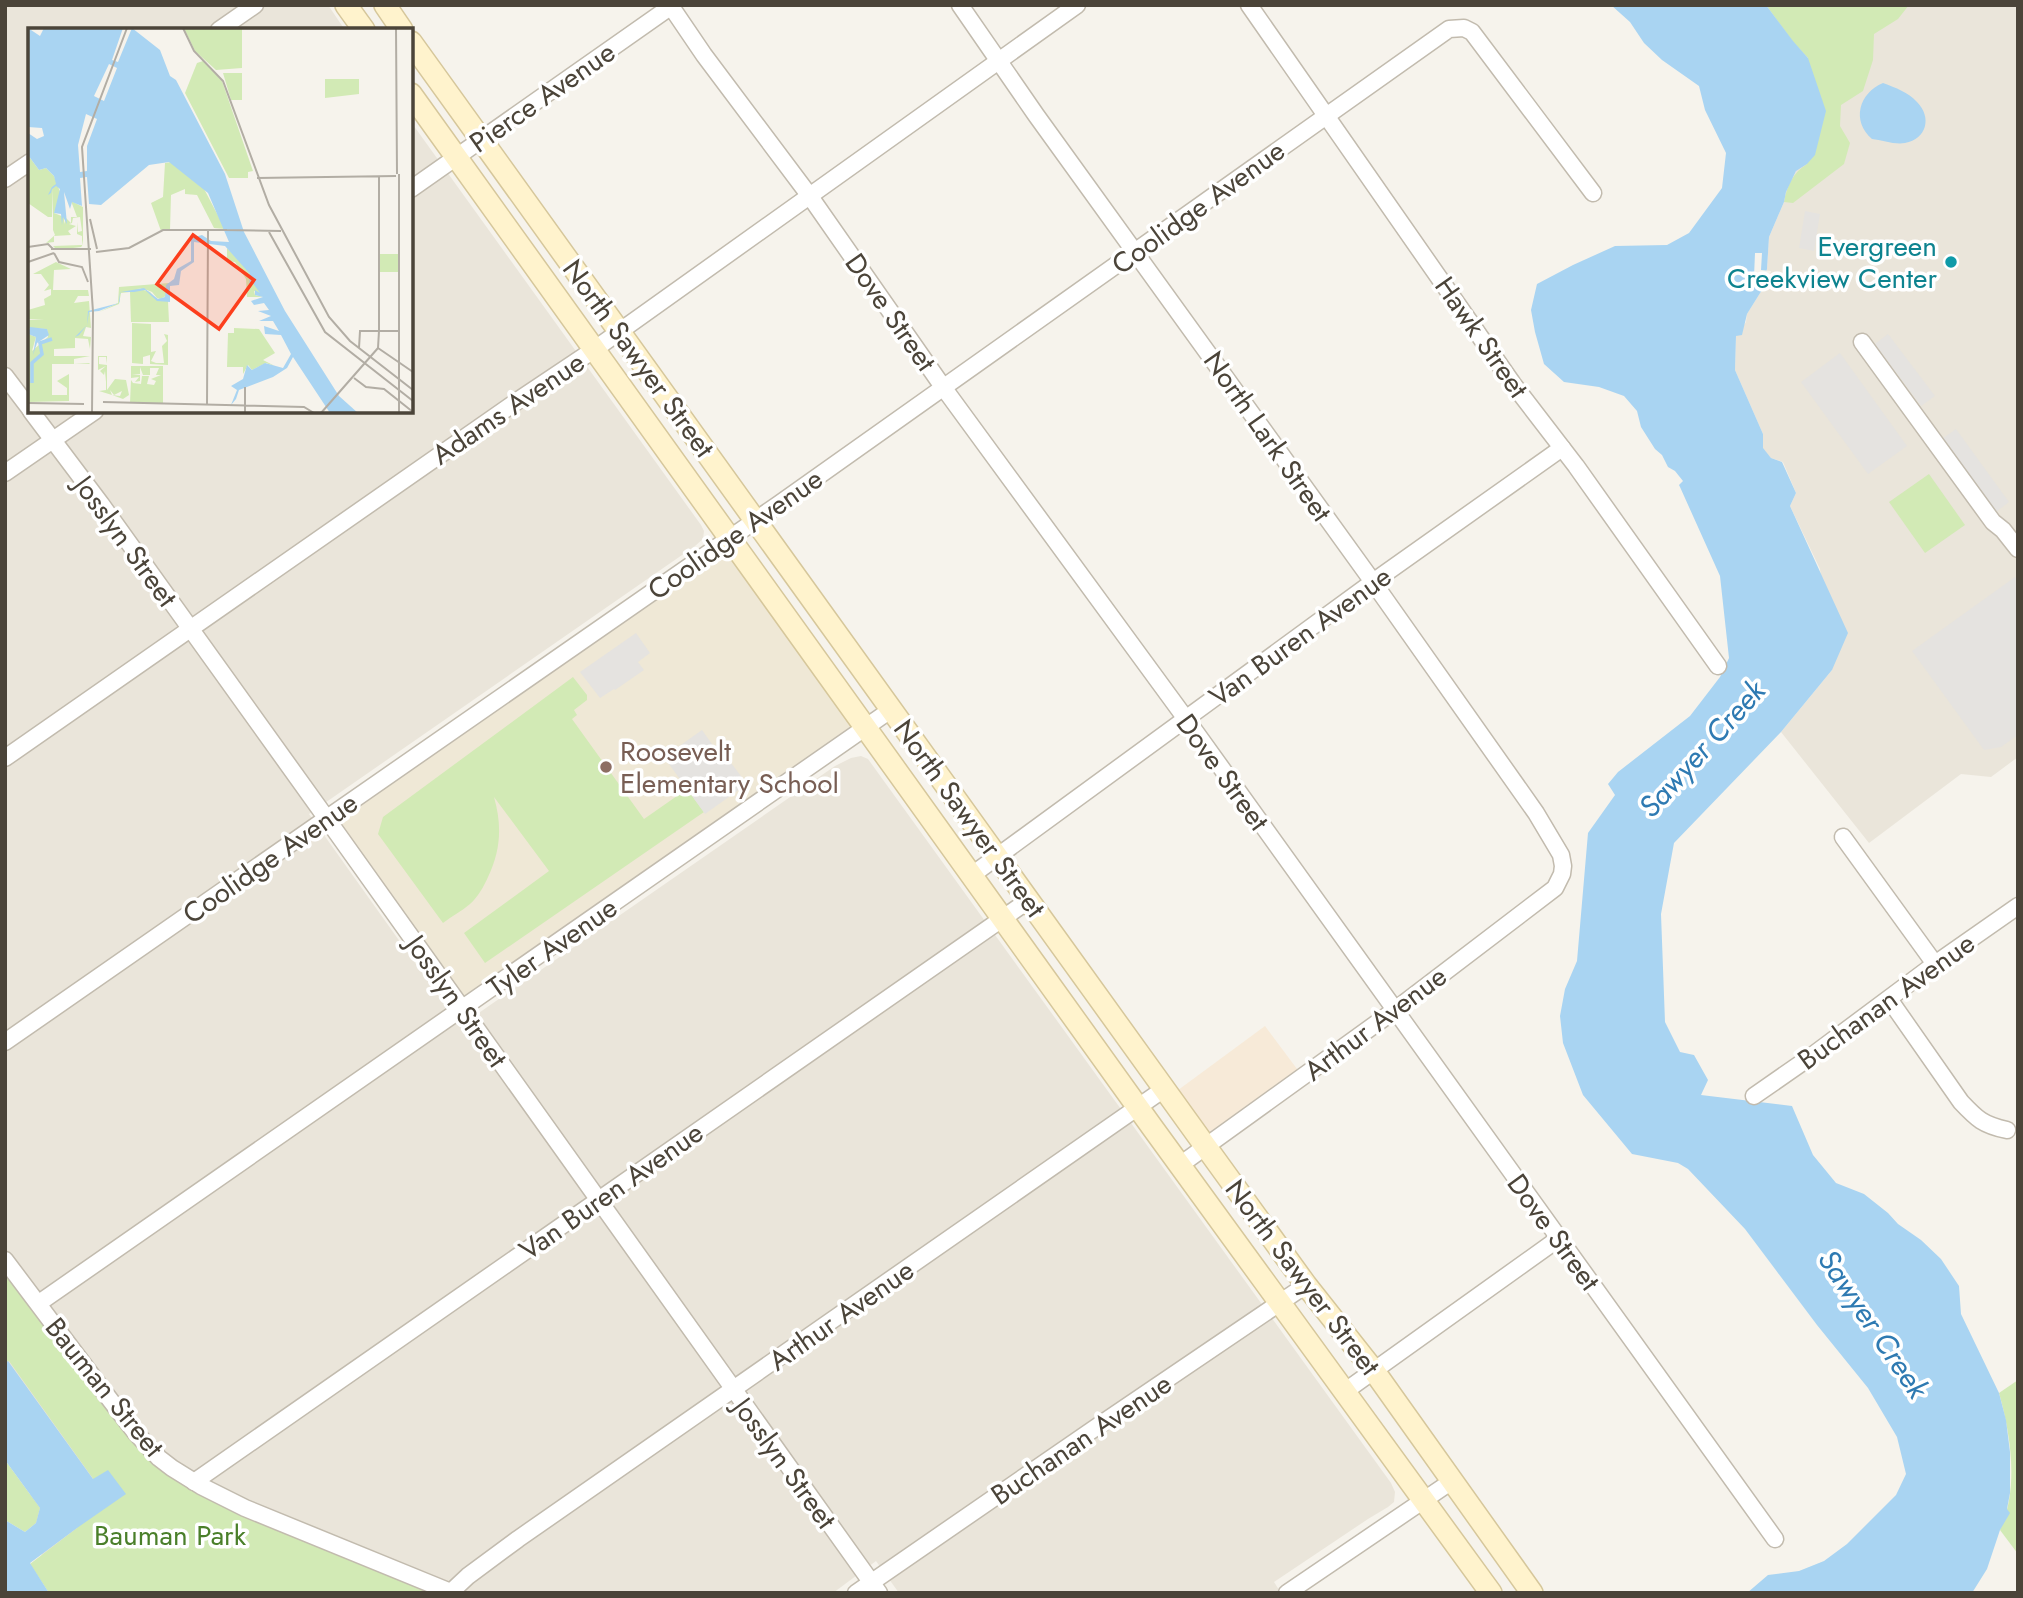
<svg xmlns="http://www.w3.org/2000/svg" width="2023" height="1598" font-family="Jost,sans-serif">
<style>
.residential{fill:#eae5da}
.commercial{fill:#f7ead8}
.education{fill:#efe8d6}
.green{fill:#d2eab5}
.parking{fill:#e5e3e0}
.water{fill:#a9d4f2}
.pier{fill:#f6f3ec}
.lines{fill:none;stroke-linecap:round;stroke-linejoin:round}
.street-casing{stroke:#c2bbae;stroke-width:19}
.secondary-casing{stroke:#d6c79b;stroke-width:24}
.street{stroke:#fff;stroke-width:16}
.secondary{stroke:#fff3cd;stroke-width:21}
.culture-dot{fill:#0f9aa8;stroke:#fff;stroke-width:2.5}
.education-dot{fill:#8d6e63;stroke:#fff;stroke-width:2.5}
.labels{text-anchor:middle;stroke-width:7;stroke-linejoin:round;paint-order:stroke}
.street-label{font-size:28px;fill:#4b4439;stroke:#fff}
.culture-label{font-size:28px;fill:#0d838f;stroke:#fff;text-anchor:end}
.education-label{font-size:28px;fill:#785e54;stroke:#fff;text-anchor:start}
.park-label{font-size:28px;fill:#4a7f2a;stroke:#fff}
.water-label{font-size:30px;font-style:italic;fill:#2e7ab2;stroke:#fff}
.inset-river{fill:none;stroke:#a9d4f2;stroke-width:3.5}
.inset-road{fill:none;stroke:#b2ada4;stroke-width:2}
.view{fill:#fc3f1d;fill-opacity:0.15;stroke:#fc3f1d;stroke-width:3.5}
.inset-edge{fill:none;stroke:#4b4439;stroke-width:3.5}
</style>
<rect width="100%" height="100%" fill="#f6f3ec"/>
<!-- residential -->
<g class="residential">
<polygon points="5,5 328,5 345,30 30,30 30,411 411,411 411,122 701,525 704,531 703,539 695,546 309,814 460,1026 835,766 851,758 861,756 868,759 1391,1483 1395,1492 1394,1502 1388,1507 1368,1519 1274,1582 1281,1593 899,1593 876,1561 833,1593 49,1593 5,1363"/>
<polygon points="1766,5 2018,5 2018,757 1991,777 1961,774 1869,843 1781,732 1832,670 1820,569 1790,506 1796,493 1783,462 1771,458 1762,448 1763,434 1735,370 1736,336 1746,322 1747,314 1762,290 1767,269 1769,237 1784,202 1786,192 1796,171 1808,58"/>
</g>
<!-- commercial -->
<polygon class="commercial" points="1265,1026 1303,1077 1206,1147 1170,1096"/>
<!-- education -->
<polygon class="education" points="729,538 867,727 463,1009 327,819"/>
<!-- green -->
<g class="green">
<path d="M1766,5H1909L1898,19L1874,34L1873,60L1863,91L1841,105L1840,126L1850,143L1844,164L1793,203L1784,202C1787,185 1793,173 1807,164L1808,58L1793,42Z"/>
<polygon points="1929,474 1965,525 1925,553 1889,502"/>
<path d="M573,677L587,695V700L574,710L577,715L572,719L644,819L687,789L704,812L485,963L464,933L549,871L494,797C502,825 501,850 488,877C484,886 478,897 470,904C462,911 452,916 443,923L378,834L383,817Z"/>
<polygon points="5,1260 172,1468 453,1593 49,1593 30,1564 77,1528 94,1480 9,1361 5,1363"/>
<path d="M2018,1380V1554L2000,1530C2019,1488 2011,1436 1999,1393Z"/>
<polygon points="5,1460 40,1508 36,1523 25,1532 5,1520"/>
</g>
<!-- parking -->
<g class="parking">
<polygon points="1805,211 1820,214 1814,251 1799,248"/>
<polygon points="1888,334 1935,396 1921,406 1875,344"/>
<polygon points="1840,353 1907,446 1868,474 1801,382"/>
<polygon points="1956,429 2009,502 1996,512 1942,439"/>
<polygon points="2015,577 2018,580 2018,735 2001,747 1984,750 1912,651"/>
<polygon points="636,633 650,653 638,662 644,670 615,690 614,689 600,698 580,672"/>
<polygon points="702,730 724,761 728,759 747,784 705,814 664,757"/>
</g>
<!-- water -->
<g class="water">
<polygon points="1611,5 1766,5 1793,41 1808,58 1826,111 1815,155 1807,164 1796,171 1786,192 1784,202 1769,237 1767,269 1762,290 1747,314 1742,335 1736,336 1735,370 1763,434 1763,448 1771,458 1782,462 1796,493 1790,506 1848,633 1832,670 1781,732 1674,843 1661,914 1665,1022 1680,1052 1694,1055 1708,1080 1701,1095 1792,1106 1813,1155 1836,1183 1864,1194 1888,1213 1898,1224 1921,1240 1941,1259 1959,1286 1961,1314 1999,1393 2006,1420 2010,1452 2010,1493 2007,1509 2010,1513 2000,1530 1987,1569 1972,1593 1747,1593 1768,1575 1799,1571 1824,1561 1847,1544 1896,1495 1906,1474 1897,1437 1868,1388 1817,1325 1745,1229 1688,1169 1678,1163 1632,1154 1583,1095 1563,1043 1560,1016 1565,989 1577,961 1588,833 1615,795 1608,784 1618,772 1690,716 1720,677 1729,658 1720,576 1680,487 1679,485 1683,481 1675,471 1668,467 1662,455 1655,449 1641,427 1637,411 1624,396 1599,387 1564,382 1544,364 1535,332 1531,310 1537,284 1573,265 1615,246 1667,245 1689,233 1722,188 1726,153 1705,110 1699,86 1662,60 1644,43 1630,22"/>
<path d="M1883,83C1896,88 1908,92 1917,102C1932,117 1927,139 1905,143C1895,145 1882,140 1872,139C1851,121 1859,93 1883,83Z"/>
<polygon points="8,1361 93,1479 108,1470 126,1494 77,1528 30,1563 49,1593 5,1593 5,1520 25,1532 36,1523 40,1508 5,1460 5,1363"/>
</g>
<!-- pier -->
<polygon class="pier" points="1755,253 1762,253 1761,270 1771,271 1769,277 1754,277"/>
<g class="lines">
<!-- street casing -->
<g class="street-casing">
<g id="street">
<polyline points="670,5 704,55 809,195 943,387 1197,734 1775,1539"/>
<polyline points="960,5 1036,115 1373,582 1536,813 1561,855 1563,866 1562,874 1555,888 1395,1010 1180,1165"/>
<polyline points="1249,5 1513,384 1576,466 1718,666"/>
<polyline points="219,30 255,5"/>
<polyline points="5,179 30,162"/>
<polyline points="411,189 673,5"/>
<polyline points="1862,342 1993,522 2003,530 2018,549"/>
<polyline points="5,376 30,409"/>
<polyline points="31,411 101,504 327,819 879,1593"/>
<polyline points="5,473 95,411"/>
<polyline points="5,758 523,397 595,349 1077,5"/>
<polyline points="1843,837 1935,964"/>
<polyline points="972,875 1373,582 1562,448"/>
<path d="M1889,999L1961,1102C1977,1119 1983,1125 2007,1130"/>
<polyline points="5,1042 779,504 1449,29 1464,28 1472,32 1593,193"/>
<polyline points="1754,1096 1813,1055 1935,964 2018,906"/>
<polyline points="5,1260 111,1401 135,1432 159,1458 172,1468 201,1486 245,1508 453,1593"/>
<polyline points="39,1303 892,709"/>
<polyline points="1344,1392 1558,1239"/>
<polyline points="194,1482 1029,900"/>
<polyline points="451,1592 468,1576 518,1539 1164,1089"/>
<polyline points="856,1593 1098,1426 1306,1285"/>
<polyline points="1287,1593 1452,1481"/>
</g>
</g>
<!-- secondary casing -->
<g class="secondary-casing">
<g id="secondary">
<polyline points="346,5 364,30"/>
<polyline points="385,5 402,30"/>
<polyline points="411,42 1206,1147 1306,1285 1374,1371 1532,1593"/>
<polyline points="411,94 1152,1127 1491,1593"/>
</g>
</g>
<!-- street -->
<use href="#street" class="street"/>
<!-- secondary -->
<use href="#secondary" class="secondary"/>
</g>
<!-- markers -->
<circle class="culture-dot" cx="1951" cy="262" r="7"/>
<circle class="education-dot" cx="606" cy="767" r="7"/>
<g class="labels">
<!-- street labels -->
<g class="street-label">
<text transform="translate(542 97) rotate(-35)" y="10">Pierce Avenue</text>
<text transform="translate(1198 207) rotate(-36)" y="10">Coolidge Avenue</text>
<text transform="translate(891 312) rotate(55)" y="10">Dove Street</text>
<text transform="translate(1482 337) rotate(55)" y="10">Hawk Street</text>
<text transform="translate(639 358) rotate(54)" y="10">North Sawyer Street</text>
<text transform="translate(508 408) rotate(-34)" y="10">Adams Avenue</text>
<text transform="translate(1268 436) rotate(55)" y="10">North Lark Street</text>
<text transform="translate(735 534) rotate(-35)" y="10">Coolidge Avenue</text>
<text transform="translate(126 541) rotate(54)" y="10">Josslyn Street</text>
<text transform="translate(1300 636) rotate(-36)" y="10">Van Buren Avenue</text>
<text transform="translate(1223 772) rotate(54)" y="10">Dove Street</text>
<text transform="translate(970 818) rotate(54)" y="10">North Sawyer Street</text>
<text transform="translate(270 858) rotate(-35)" y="10">Coolidge Avenue</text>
<text transform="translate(552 947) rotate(-35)" y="10">Tyler Avenue</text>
<text transform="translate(457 1001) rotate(55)" y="10">Josslyn Street</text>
<text transform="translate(1886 1001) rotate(-36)" y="10">Buchanan Avenue</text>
<text transform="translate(1375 1023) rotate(-37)" y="10">Arthur Avenue</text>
<text transform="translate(611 1191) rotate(-35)" y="10">Van Buren Avenue</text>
<text transform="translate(1554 1232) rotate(54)" y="10">Dove Street</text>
<text transform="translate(1303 1277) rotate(53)" y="10">North Sawyer Street</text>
<text transform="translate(841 1315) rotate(-35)" y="10">Arthur Avenue</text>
<text transform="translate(105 1387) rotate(51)" y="10">Bauman Street</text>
<text transform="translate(1081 1439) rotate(-34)" y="10">Buchanan Avenue</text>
<text transform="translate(785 1463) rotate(54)" y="10">Josslyn Street</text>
</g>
<!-- culture labels -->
<g class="culture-label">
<text x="1937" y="256">Evergreen<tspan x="1937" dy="32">Creekview Center</tspan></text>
</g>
<!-- education labels -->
<g class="education-label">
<text x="620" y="761">Roosevelt<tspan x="620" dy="32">Elementary School</tspan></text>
</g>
<!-- park labels -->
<g class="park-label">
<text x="170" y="1545">Bauman Park</text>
</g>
<!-- water labels -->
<g class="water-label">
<text transform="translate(1702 749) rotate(-48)" y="10">Sawyer Creek</text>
<text transform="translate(1873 1324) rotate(56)" y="10">Sawyer Creek</text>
</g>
</g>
<!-- overview -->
<g transform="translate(28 28)">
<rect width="385" height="385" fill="#f6f3ec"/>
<path d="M156,0H214V40L188,42L167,23ZM175,33L194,53L225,143L220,144V150H201L157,65L169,35ZM195,45H214V72H203ZM297,51H331V66L297,70ZM0,127L11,142L18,140L26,148L34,169L26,185L36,189V196L38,190L43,195V189H49L43,173L55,179V212L54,218L53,219L29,222L25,218L54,217V208L49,206V194L50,204L54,203L52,189L45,190L44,195L41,196L48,198L40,203L43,207L26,208V214L18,215L27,207L25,202V160L24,189H20L0,175ZM143,134L173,155L197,201L186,200L169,167L157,166V161L143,167L142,202L133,203L123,175L135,169L137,135ZM199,220L220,242L233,266L226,263L227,267L235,269H219L218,251L207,234L199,233ZM352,226H370V244H352ZM28,234L43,241L26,242L25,262H60L61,268H50L46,275L61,273L63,300L58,299L55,308L63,309L62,321L60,311L47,310V320L26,321V328H62L46,331V336L62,335L61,336H24V367H39V360L29,353L41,346V373L0,374V306L8,309L4,323L20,309L19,301L0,300V292L16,291H0V282L17,277L16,271L23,267V261L16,263L21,257L13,246H5ZM141,255L138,268L132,271L129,270L124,264L119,262L109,260L122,264L130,273H140L141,294H103L102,264L93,265L91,276L71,284L90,275L91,259ZM104,295L123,296V324L128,323L123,333L128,335H136L134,318L139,313L136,306L140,307V337L122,336V327L115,329V336L104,335ZM206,300L231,301L247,325L235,332L247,338L238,335L224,342L220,337L215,346V339H199L200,305H206ZM70,328H79V336L78,329H71V336L79,337V362L87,351L98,352L101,367L95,371L84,367L92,368L94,363L86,367L82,362L84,367L71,363L78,362V354L77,343L76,347L72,343L78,338L70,342ZM103,338H135V376L102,375L103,352L105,355L113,356L114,348H121L119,356L126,357L128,353L123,351L133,347H128L131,340H122V347H115L112,339V346H104L112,347V353L107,354L111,349L103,350Z" fill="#d2eab5"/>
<path d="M0,0L12,8L16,0H95L84,32L90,34L104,0L132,22L142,48L148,52L197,146L216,204L257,283L311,368L330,385H302L265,329L259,340L245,349L211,362L208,371L203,377L209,362L203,358L215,351L219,337L224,342L237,335L255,340L263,326L253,307L237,306L236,298L251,303L245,293H231L243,288L230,283L241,282L236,275L226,277L223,273L235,269L227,267V262L232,265L224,254L221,259L222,246L197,218L166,214V234L153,243L151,257L142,258V274L129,273L117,262L106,264H93L92,266V273L91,275L71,283L61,284L59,297L51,307L47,309L59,297L60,283L91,275L92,265L93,264L116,260L130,271L137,269L138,257L146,251L149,241L163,233V210L174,207L183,213L201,214L180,165L141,134L121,137L73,177L61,176L59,149L52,150L54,178L44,174L42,181L36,164L39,196L35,189L34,197L33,186L26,185L32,161L28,158L24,161L23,165L20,167L24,159L28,156L26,148L18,140L11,142L0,127V105L9,111L16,108L14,100L0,99ZM81,36L89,40L76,73L66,68ZM58,86L69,91L59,118V143L52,144L50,117ZM2,299L19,301L21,307L9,315L5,327L8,309L0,306Z" fill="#a9d4f2" fill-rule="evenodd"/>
<path class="inset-river" d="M4,355V335L14,326L12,315L24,311"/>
<path class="inset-road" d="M155,0L166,23L195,53L241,177L301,289L322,313L385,362M368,0L369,146M229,150L368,148M62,191L69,221M196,202L253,203M241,204L297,304L385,373M0,219L20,216L25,221M23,221H63M68,224L101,220L135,202H199M26,225L31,234L54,239L60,254M0,234L26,225M331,320L332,303H351V148M350,320L385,344M326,350L338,359L356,361L385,384M75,374L276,379L286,385M0,375L56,376M179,377L180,202M64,385L65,284L54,119L99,0M217,385V359M293,385L350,320L351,303H370M371,385V146"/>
<path class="view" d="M165,207L226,252L191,301L129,256Z"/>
<rect width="385" height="385" class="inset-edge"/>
</g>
<!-- border -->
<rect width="2023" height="1598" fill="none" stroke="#4b4439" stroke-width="14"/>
</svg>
